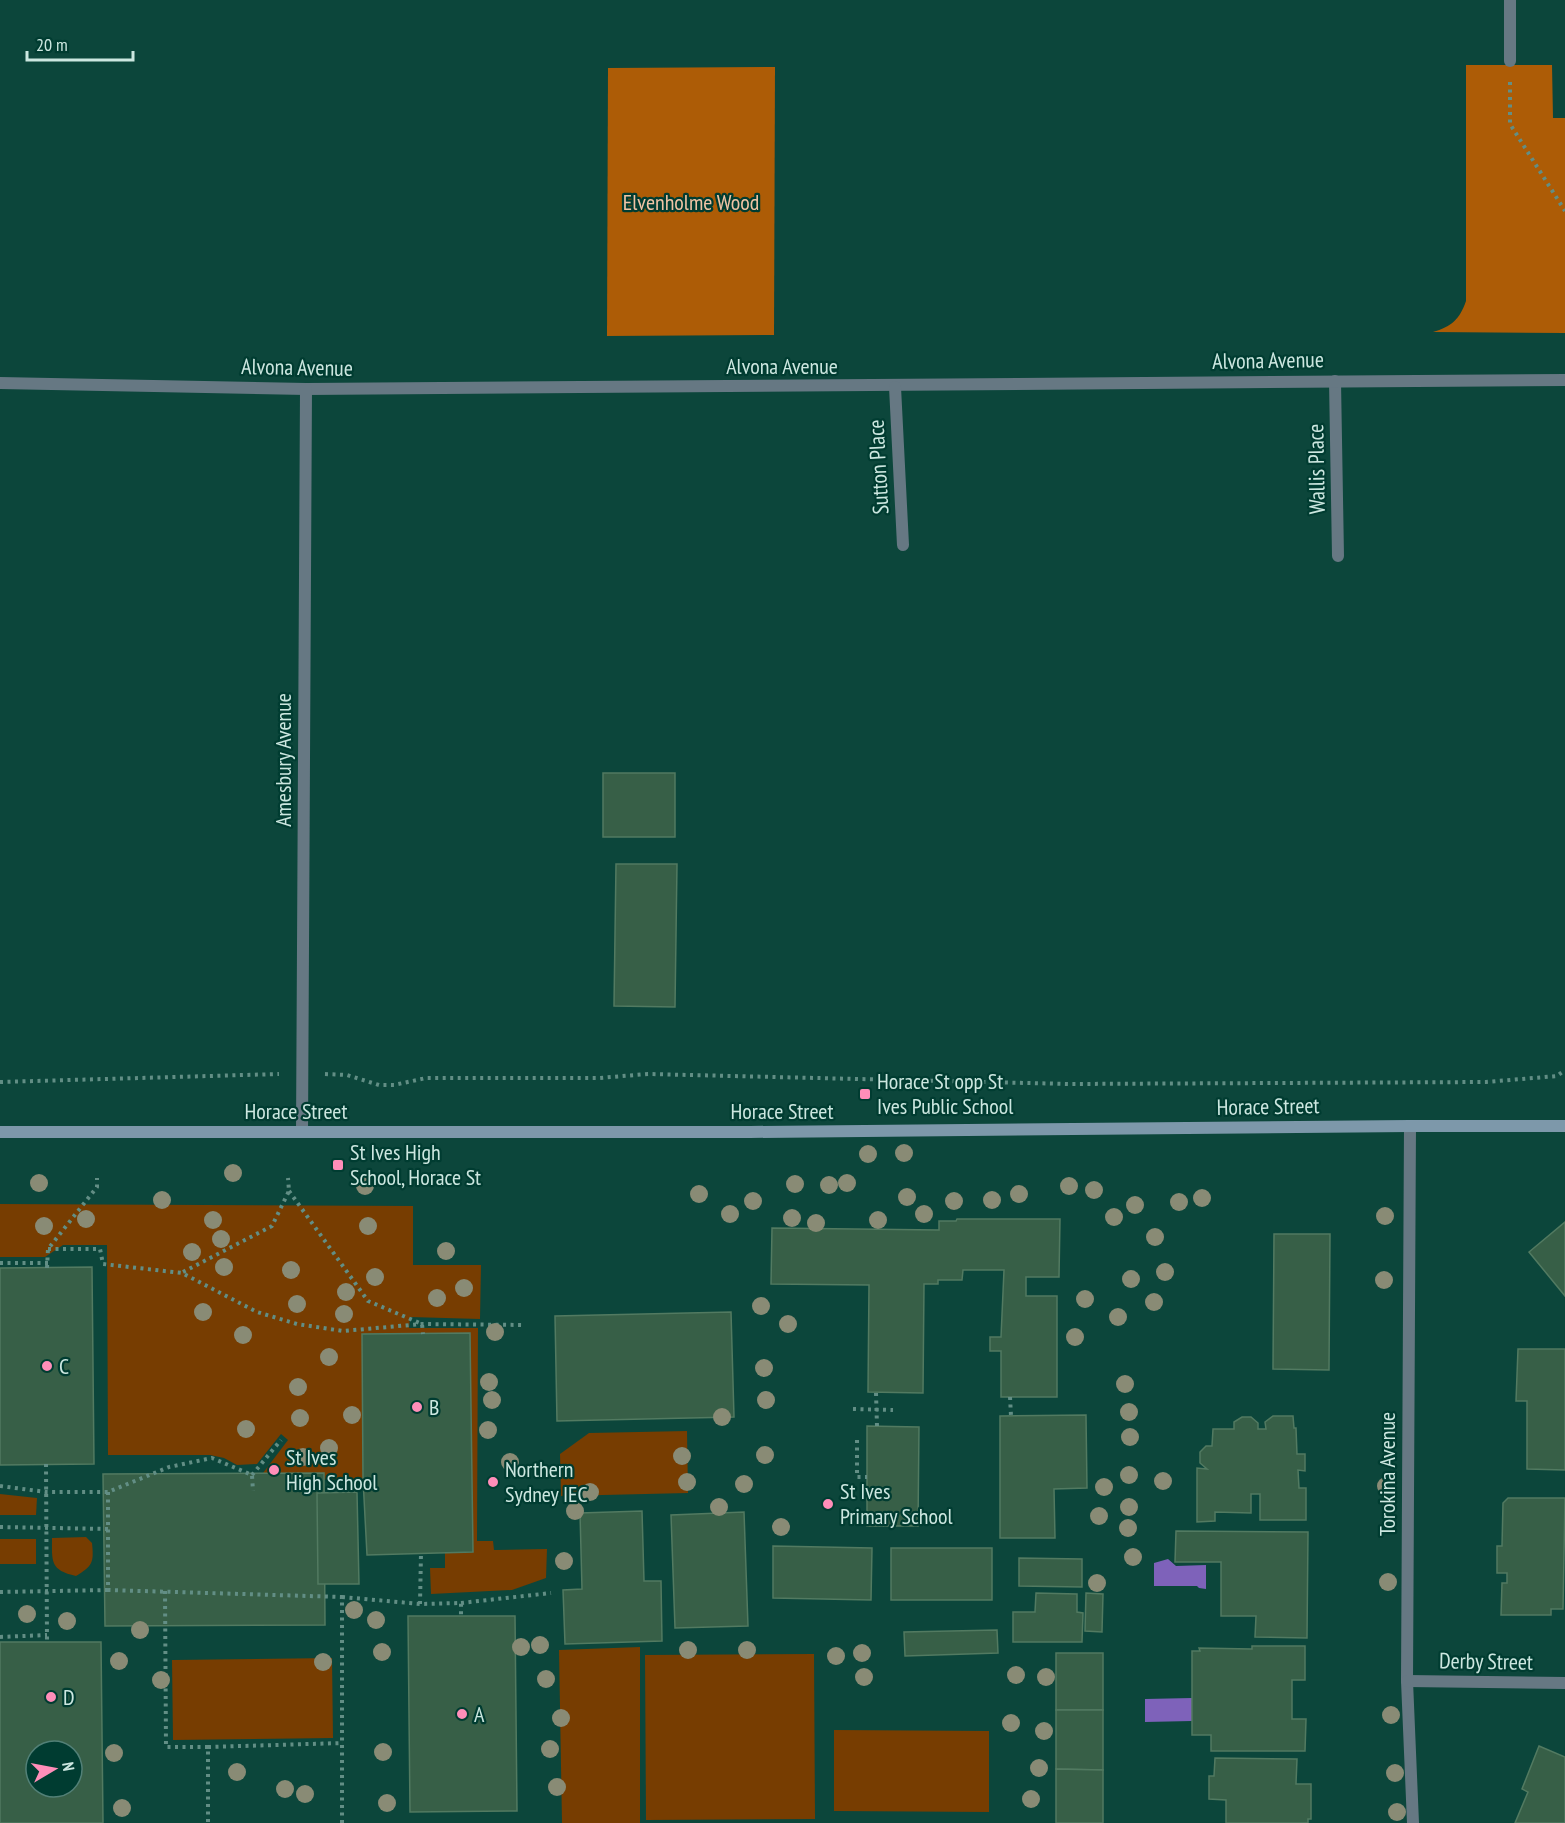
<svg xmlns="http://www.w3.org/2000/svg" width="1565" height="1823" font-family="'PT Sans Narrow',sans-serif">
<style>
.green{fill:#773d01}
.forest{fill:#ad5c06}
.water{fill:#7e62ba}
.building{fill:#375f47;stroke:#527a61;stroke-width:1.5;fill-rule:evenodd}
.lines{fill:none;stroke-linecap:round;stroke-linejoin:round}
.path{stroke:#628e85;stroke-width:4;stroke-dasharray:3 4.5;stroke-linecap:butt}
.minor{stroke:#667883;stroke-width:12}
.secondary{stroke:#7d98aa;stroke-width:12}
.tree{fill:#898b75}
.poi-dot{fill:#ff8eb9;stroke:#003c31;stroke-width:2}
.labels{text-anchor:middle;stroke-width:4.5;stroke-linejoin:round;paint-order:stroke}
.park-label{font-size:22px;fill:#f0c4a5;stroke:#003c31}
.street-label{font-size:22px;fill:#cce7e0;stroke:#003c31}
.poi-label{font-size:22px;fill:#cce7e0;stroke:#003c31;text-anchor:start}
</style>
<rect width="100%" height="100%" fill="#0c463b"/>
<!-- green -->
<g class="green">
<polygon points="0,1204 413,1206 413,1265 481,1265 480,1319 410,1317 409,1328 478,1328 477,1541 493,1541 494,1550 547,1549 546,1578 512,1590 431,1594 430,1568 445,1568 445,1553 473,1552 470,1333 362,1334 363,1479 261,1480 263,1473 288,1440 281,1434 257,1464 237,1465 224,1458 210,1455 108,1455 107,1245 63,1245 45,1257 0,1257"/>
<polygon points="687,1431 688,1493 561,1496 560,1454 589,1433"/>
<polygon points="0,1494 37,1498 36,1515 0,1515"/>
<path d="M86,1537L92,1543C94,1562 93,1566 76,1576C50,1570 52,1562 52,1538Z"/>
<rect x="0" y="1539" width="36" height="25"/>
<polygon points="640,1647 640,1823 562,1823 559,1650"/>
<polygon points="814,1654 815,1819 646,1820 645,1655"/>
<polygon points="332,1658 333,1738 173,1740 172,1660"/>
<polygon points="834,1730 989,1731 989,1812 834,1811"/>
</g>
<!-- forest -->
<g class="forest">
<path d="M1466,65H1552L1553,118H1565V333L1433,332C1451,327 1460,319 1466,301Z"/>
<polygon points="775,67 774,335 607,336 608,68"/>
</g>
<!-- water -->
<g class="water">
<polygon points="1168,1559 1176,1566 1206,1565 1206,1589 1199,1588 1197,1586 1154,1586 1154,1563"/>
<polygon points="1192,1698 1192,1721 1145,1722 1145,1699"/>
</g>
<!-- building -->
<g class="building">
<rect x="603" y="773" width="72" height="64"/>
<polygon points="616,864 677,864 675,1007 614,1006"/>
<polygon points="957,1219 1060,1219 1059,1277 1026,1277 1026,1296 1057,1296 1057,1397 1001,1397 1001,1351 990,1351 990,1337 1001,1337 1004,1270 963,1270 962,1280 938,1280 938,1284 924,1284 923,1393 868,1392 869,1285 771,1284 772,1228 939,1230 939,1221 956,1221"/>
<polygon points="1565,1222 1565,1296 1529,1252"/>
<polygon points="1274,1234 1330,1234 1329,1370 1273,1369"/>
<polygon points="92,1267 94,1464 0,1465 0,1268"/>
<polygon points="731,1312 734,1417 557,1421 555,1316"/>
<polygon points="470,1333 473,1552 367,1555 363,1479 362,1334"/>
<polygon points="1518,1349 1565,1349 1565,1470 1527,1469 1527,1401 1516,1401"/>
<polygon points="1086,1415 1087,1488 1054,1489 1055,1538 1000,1538 1000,1416"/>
<polygon points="1273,1416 1293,1416 1294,1428 1296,1428 1297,1454 1305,1454 1305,1471 1298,1470 1299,1488 1306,1488 1306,1520 1260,1520 1260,1494 1251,1494 1251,1513 1215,1512 1215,1521 1197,1522 1197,1468 1207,1469 1200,1463 1200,1452 1206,1446 1212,1446 1213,1429 1234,1429 1234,1422 1242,1417 1251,1417 1258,1423 1258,1429 1266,1429 1265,1422"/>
<polygon points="867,1426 919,1427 918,1526 867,1526"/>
<polygon points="324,1473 325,1625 105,1626 103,1474"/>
<polygon points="357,1492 359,1584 318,1584 317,1493"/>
<polygon points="1508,1498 1565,1498 1563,1609 1551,1609 1551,1615 1501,1615 1502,1583 1507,1583 1507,1573 1497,1573 1497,1546 1502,1546 1503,1503"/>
<polygon points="642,1511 644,1581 661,1581 662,1641 565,1644 563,1590 582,1589 580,1513"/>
<polygon points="744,1512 748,1626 675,1628 671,1515"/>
<polygon points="1176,1531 1308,1532 1307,1638 1255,1637 1256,1616 1221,1616 1221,1562 1175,1562"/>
<polygon points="773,1546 872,1548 871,1600 773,1598"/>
<rect x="891" y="1548" width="101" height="52"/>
<polygon points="1019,1558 1082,1559 1082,1587 1019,1586"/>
<polygon points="1036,1593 1077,1594 1077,1612 1083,1613 1082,1642 1013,1642 1013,1612 1035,1612"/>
<polygon points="1086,1593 1103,1594 1102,1632 1085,1631"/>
<polygon points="408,1616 515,1616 517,1811 410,1812"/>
<polygon points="997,1630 998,1653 905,1656 904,1632"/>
<path d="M0,1642H101L103,1823H0ZM36,1751H72V1787H36Z"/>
<polygon points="1252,1646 1305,1646 1305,1680 1292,1680 1292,1719 1306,1719 1305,1751 1211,1751 1211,1735 1192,1735 1192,1651 1200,1651 1199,1648 1252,1649"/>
<rect x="1056" y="1653" width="47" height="57"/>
<polygon points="1056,1710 1103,1710 1103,1770 1056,1769"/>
<polygon points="1539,1746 1565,1757 1565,1823 1515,1823 1528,1792 1522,1789"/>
<polygon points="1215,1758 1297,1759 1296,1784 1311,1784 1311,1819 1308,1819 1308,1823 1226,1823 1226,1800 1209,1799 1209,1776 1214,1776"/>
<polygon points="1056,1769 1103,1770 1103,1823 1056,1823"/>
</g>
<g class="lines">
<!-- path -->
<g class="path">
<polyline points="1510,82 1510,124 1565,211"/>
<polyline points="325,1074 347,1075 379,1085 394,1085 426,1078 599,1078 648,1074 1069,1084 1486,1082 1557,1076 1565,1070"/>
<polyline points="0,1082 279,1074"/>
<polyline points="289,1191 368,1301 422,1324 423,1334"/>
<polyline points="48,1249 100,1249 103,1264 182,1273 257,1312 297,1324 343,1331 422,1324 524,1325"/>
<polyline points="0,1263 48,1263"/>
<polyline points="47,1268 48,1249 97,1187 97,1178"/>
<polyline points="183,1272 272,1226 289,1191 288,1178"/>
<polyline points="876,1393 877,1426"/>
<polyline points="1010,1397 1011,1416"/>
<polyline points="853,1409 893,1410"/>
<polyline points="857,1440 857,1477 867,1477"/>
<polyline points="46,1464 47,1642"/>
<polyline points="252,1475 281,1440"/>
<polyline points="0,1486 46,1492 108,1492 169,1467 212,1458 252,1475 253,1491"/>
<polyline points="108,1492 108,1590 342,1597 342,1823"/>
<polyline points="0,1527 108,1529"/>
<polyline points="165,1591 166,1747 208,1747 208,1823"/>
<polyline points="0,1592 108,1590"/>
<polyline points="342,1597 420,1604 461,1603 461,1616"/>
<polyline points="461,1603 551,1593"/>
<polyline points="420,1604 421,1553"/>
<polyline points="0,1637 47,1635"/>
<polyline points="208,1747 343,1743"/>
</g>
<!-- minor -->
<g class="minor">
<polyline points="1510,61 1510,0"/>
<polyline points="1335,381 1338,556"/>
<polyline points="0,383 306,389 1565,380"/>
<polyline points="895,387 903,545"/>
<polyline points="1410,1126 1407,1681 1413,1823"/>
<polyline points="302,1132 306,389"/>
<polyline points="1407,1681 1565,1683"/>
</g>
<!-- secondary -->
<polyline class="secondary" points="0,1132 750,1132 1410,1126 1565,1126"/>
</g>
<!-- trees -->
<g class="tree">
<circle cx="904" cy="1153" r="9"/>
<circle cx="868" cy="1154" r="9"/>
<circle cx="233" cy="1173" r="9"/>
<circle cx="39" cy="1183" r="9"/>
<circle cx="847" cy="1183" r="9"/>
<circle cx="795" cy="1184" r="9"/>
<circle cx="829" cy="1185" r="9"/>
<circle cx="365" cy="1186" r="9"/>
<circle cx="1069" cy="1186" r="9"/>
<circle cx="1094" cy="1190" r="9"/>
<circle cx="699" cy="1194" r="9"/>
<circle cx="1019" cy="1194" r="9"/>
<circle cx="907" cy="1197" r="9"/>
<circle cx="1202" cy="1198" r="9"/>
<circle cx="162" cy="1200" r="9"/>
<circle cx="992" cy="1200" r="9"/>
<circle cx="753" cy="1201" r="9"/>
<circle cx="954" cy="1201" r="9"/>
<circle cx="1179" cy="1202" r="9"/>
<circle cx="1135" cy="1205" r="9"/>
<circle cx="730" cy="1214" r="9"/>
<circle cx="924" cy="1214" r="9"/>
<circle cx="1385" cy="1216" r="9"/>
<circle cx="1114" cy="1217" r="9"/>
<circle cx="792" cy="1218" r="9"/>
<circle cx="86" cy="1219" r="9"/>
<circle cx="213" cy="1220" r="9"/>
<circle cx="878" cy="1220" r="9"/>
<circle cx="816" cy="1223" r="9"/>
<circle cx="44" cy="1226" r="9"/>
<circle cx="368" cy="1226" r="9"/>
<circle cx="1155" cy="1237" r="9"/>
<circle cx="221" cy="1239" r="9"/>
<circle cx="446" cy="1251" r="9"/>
<circle cx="192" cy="1252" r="9"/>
<circle cx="224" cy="1267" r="9"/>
<circle cx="291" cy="1270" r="9"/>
<circle cx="1165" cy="1272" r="9"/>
<circle cx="375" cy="1277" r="9"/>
<circle cx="1131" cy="1279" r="9"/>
<circle cx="1384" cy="1280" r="9"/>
<circle cx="464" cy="1288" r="9"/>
<circle cx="346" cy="1292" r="9"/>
<circle cx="437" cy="1298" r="9"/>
<circle cx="1085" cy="1299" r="9"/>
<circle cx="1154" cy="1302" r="9"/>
<circle cx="297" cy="1304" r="9"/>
<circle cx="761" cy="1306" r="9"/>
<circle cx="203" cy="1312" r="9"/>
<circle cx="344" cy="1314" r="9"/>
<circle cx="1118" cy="1317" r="9"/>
<circle cx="788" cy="1324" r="9"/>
<circle cx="495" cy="1332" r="9"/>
<circle cx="243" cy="1335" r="9"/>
<circle cx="1075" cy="1337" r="9"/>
<circle cx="329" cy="1357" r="9"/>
<circle cx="764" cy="1368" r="9"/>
<circle cx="489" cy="1382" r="9"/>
<circle cx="1125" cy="1384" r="9"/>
<circle cx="298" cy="1387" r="9"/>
<circle cx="492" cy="1400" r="9"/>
<circle cx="766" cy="1400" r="9"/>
<circle cx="1129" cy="1412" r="9"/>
<circle cx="352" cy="1415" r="9"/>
<circle cx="722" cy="1417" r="9"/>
<circle cx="300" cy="1418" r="9"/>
<circle cx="246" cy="1429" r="9"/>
<circle cx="488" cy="1430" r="9"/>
<circle cx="1130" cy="1437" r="9"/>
<circle cx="329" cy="1448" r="9"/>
<circle cx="765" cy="1455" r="9"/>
<circle cx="682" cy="1456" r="9"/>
<circle cx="303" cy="1457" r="9"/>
<circle cx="510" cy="1462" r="9"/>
<circle cx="1129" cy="1475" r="9"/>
<circle cx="1163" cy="1481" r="9"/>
<circle cx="687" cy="1482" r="9"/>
<circle cx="744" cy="1484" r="9"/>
<circle cx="1386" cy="1486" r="9"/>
<circle cx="1104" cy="1487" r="9"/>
<circle cx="590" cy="1492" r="9"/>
<circle cx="719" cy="1507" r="9"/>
<circle cx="1129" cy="1507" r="9"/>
<circle cx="575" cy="1511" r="9"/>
<circle cx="1099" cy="1516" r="9"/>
<circle cx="781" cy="1527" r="9"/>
<circle cx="1128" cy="1528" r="9"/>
<circle cx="1133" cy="1557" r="9"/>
<circle cx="564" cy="1561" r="9"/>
<circle cx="1388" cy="1582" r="9"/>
<circle cx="1097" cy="1583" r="9"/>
<circle cx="354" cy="1610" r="9"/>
<circle cx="27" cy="1614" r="9"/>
<circle cx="376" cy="1620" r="9"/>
<circle cx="67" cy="1621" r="9"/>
<circle cx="140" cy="1630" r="9"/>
<circle cx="540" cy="1645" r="9"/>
<circle cx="521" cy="1647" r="9"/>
<circle cx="688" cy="1650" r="9"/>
<circle cx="747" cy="1650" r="9"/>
<circle cx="382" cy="1652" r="9"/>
<circle cx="862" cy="1653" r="9"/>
<circle cx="836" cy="1656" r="9"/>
<circle cx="119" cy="1661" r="9"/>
<circle cx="323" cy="1662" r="9"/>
<circle cx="1016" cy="1675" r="9"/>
<circle cx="864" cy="1677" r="9"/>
<circle cx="1046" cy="1677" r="9"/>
<circle cx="546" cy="1679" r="9"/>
<circle cx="161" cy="1680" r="9"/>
<circle cx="1391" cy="1715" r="9"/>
<circle cx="561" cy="1718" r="9"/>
<circle cx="1011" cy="1723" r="9"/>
<circle cx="1044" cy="1731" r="9"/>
<circle cx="550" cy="1749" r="9"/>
<circle cx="383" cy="1752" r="9"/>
<circle cx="114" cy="1753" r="9"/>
<circle cx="1039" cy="1768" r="9"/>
<circle cx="237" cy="1772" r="9"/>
<circle cx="1395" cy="1773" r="9"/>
<circle cx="557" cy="1787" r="9"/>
<circle cx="285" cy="1789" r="9"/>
<circle cx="305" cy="1794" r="9"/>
<circle cx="1031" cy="1799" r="9"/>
<circle cx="387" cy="1803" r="9"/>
<circle cx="122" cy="1808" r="9"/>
<circle cx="1397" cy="1812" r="9"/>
</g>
<!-- markers -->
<g class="poi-dot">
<rect x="859" y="1088" width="12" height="12" rx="3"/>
<rect x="332" y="1159" width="12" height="12" rx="3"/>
<circle cx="47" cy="1366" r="6"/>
<circle cx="417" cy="1407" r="6"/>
<circle cx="274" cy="1470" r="6"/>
<circle cx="493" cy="1482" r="6"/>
<circle cx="828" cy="1504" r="6"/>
<circle cx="51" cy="1697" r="6"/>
<circle cx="462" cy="1714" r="6"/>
</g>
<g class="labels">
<!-- park labels -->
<g class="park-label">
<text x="691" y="210">Elvenholme Wood</text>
</g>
<!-- street labels -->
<g class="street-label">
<text transform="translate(1268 360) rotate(-1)" y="8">Alvona Avenue</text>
<text x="782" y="374">Alvona Avenue</text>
<text transform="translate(297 367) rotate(1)" y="8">Alvona Avenue</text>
<text transform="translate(878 467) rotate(-93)" y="8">Sutton Place</text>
<text transform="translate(1316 469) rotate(-91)" y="8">Wallis Place</text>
<text transform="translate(283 760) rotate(-90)" y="8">Amesbury Avenue</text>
<text transform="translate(1268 1106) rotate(-1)" y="8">Horace Street</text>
<text x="296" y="1119">Horace Street</text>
<text x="782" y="1119">Horace Street</text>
<text transform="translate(1387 1474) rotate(-90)" y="8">Torokina Avenue</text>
<text transform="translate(1486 1661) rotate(1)" y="8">Derby Street</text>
</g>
<!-- poi labels -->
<g class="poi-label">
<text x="877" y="1089">Horace St opp St<tspan x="877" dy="25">Ives Public School</tspan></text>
<text x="350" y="1160">St Ives High<tspan x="350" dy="25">School, Horace St</tspan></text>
<text x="59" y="1374">C</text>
<text x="429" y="1415">B</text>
<text x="286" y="1465">St Ives<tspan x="286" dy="25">High School</tspan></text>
<text x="505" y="1477">Northern<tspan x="505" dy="25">Sydney IEC</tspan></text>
<text x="840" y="1499">St Ives<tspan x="840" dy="25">Primary School</tspan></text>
<text x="63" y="1705">D</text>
<text x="474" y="1722">A</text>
</g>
</g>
<!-- north arrow -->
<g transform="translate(54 1769) rotate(80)"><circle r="28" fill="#003c31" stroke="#528077" stroke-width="1.5"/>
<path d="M0-4.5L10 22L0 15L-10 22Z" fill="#ff8eb9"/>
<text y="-9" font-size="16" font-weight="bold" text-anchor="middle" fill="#cce7e0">N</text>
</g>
<!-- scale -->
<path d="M27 51v9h106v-9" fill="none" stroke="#cce7e0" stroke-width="3"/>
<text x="36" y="51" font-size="18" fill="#cce7e0" stroke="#003c31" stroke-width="4.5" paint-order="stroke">20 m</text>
</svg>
